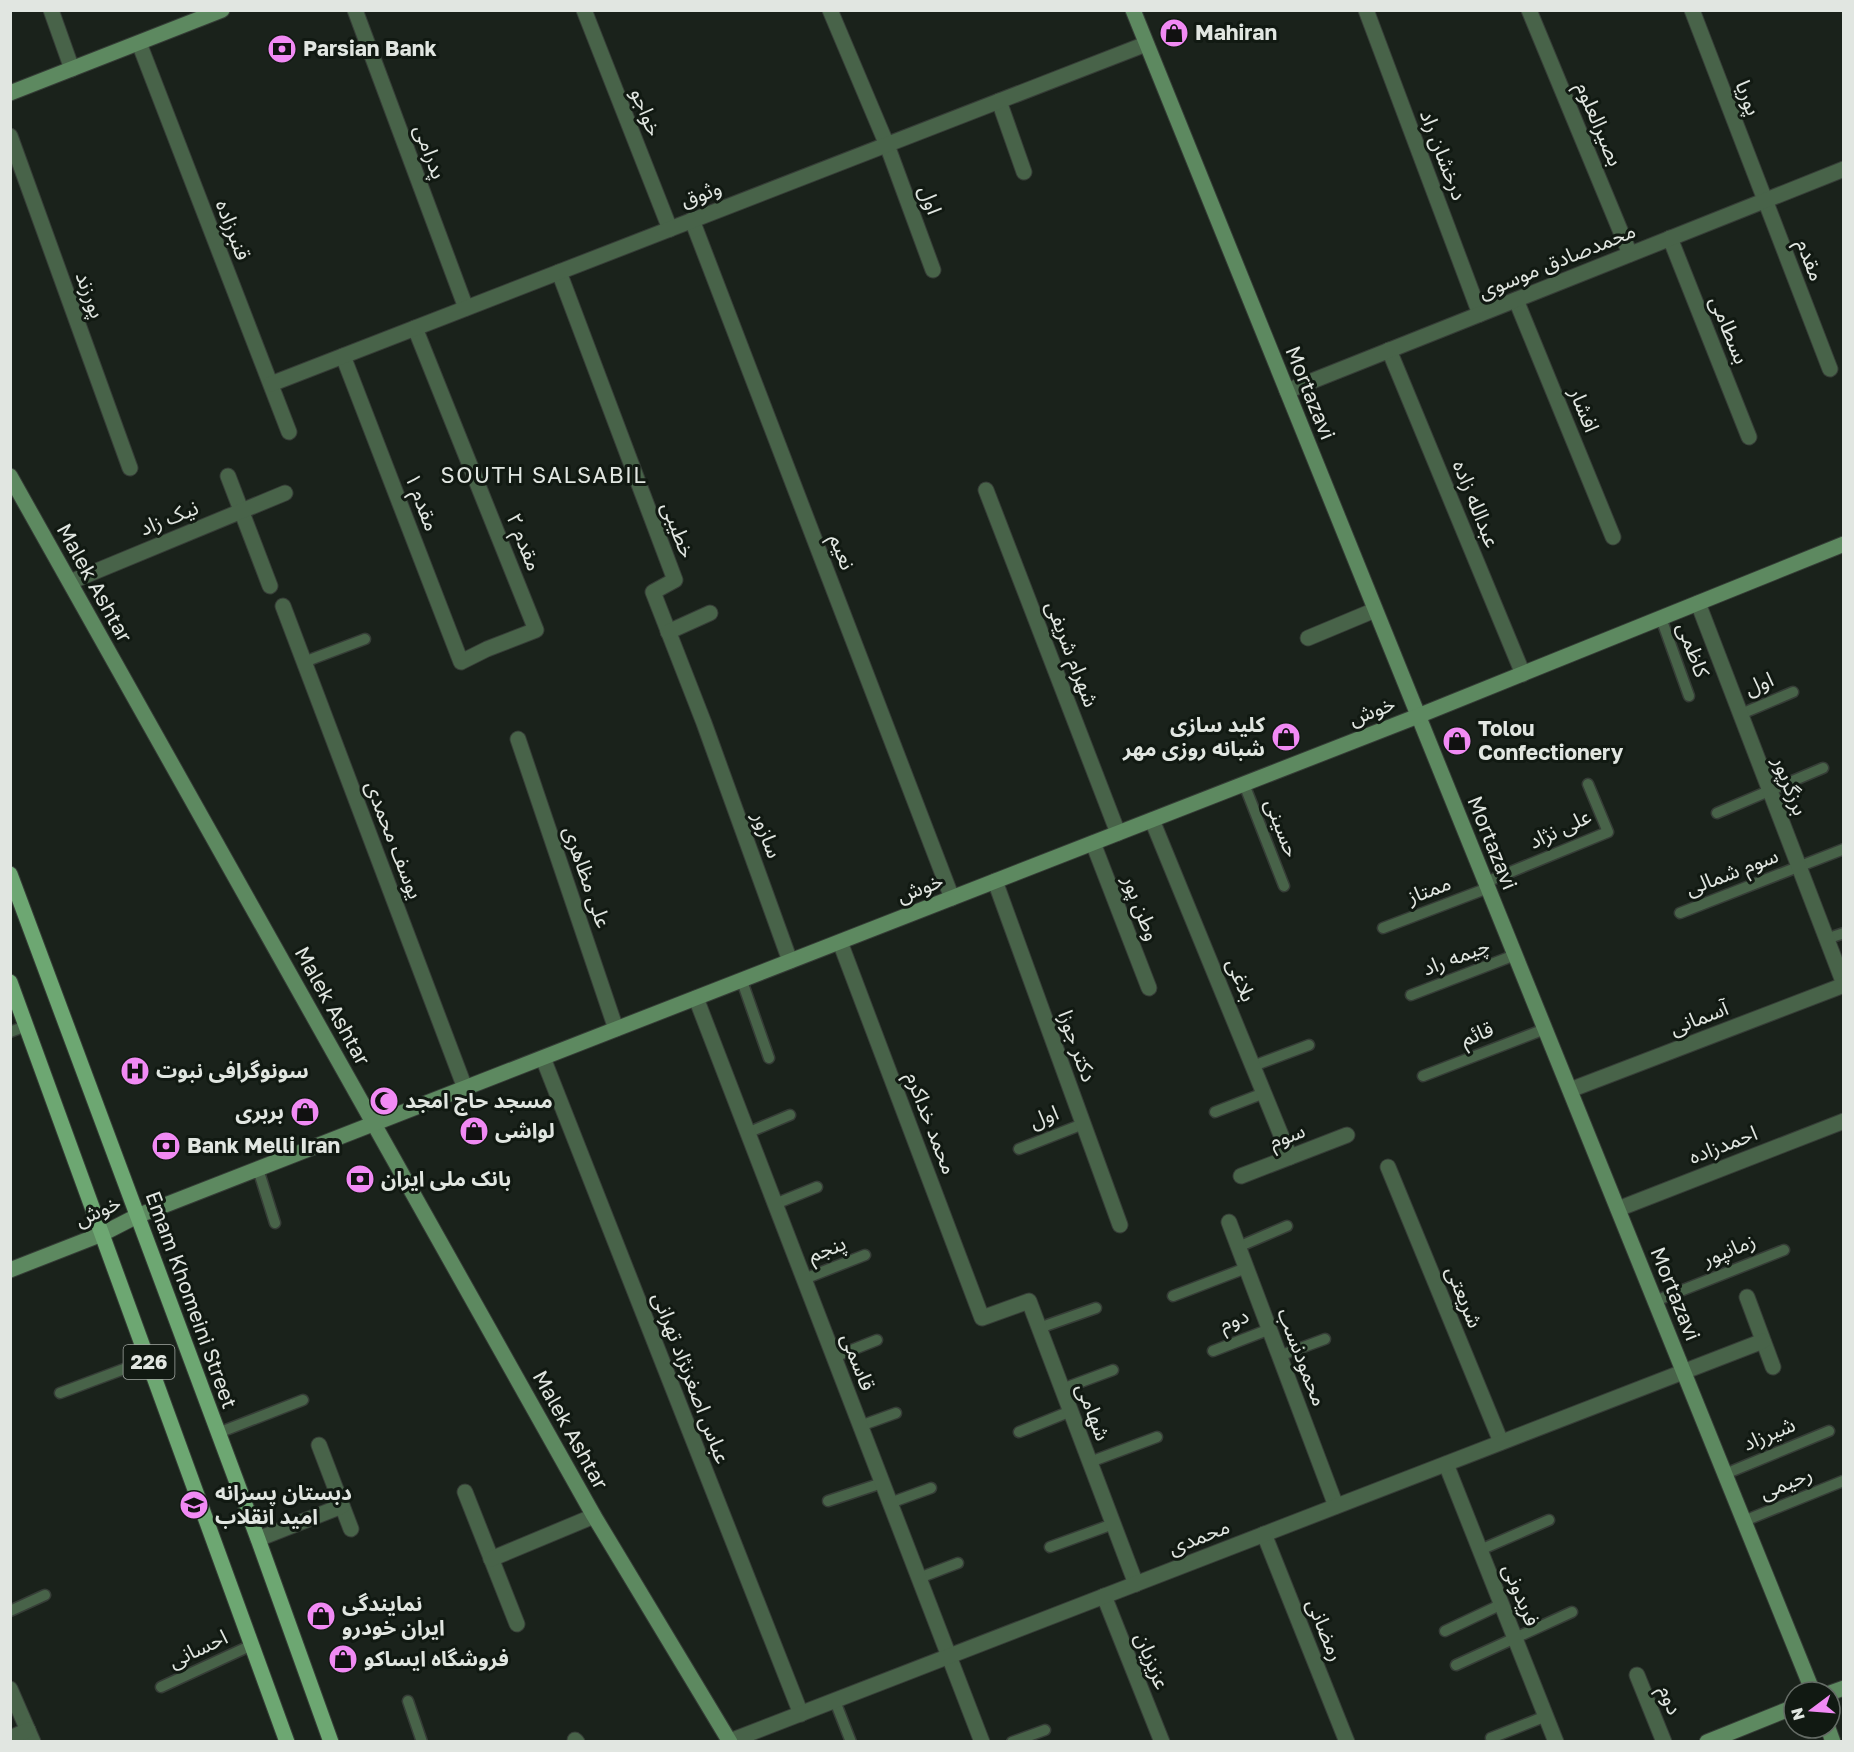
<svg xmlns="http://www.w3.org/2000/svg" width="1854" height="1752" font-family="'Golos Text','Noto Sans Arabic',sans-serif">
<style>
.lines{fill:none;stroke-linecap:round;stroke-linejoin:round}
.lane-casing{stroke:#363d37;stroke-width:13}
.street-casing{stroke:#363d37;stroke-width:17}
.secondary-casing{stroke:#363d37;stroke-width:17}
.primary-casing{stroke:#363d37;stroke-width:17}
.lane{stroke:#486349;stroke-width:10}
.street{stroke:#486349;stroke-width:15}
.secondary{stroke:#5d8960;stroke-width:15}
.primary{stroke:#6da772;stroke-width:15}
.labels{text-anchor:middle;stroke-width:6;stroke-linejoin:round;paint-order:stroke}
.shield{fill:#111912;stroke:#a3a8a3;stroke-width:1.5}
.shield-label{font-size:20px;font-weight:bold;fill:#e1e6e1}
.poi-label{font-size:21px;font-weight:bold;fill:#e1e6e1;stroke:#111912;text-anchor:start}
.street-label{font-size:21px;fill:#e1e6e1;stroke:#111912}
.neighbourhood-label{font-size:22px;letter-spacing:1.5px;fill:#e1e6e1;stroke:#111912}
</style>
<rect width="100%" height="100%" fill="#1a221b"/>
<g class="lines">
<!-- lane casing -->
<g class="lane-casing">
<g id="lane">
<polyline points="1661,618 1689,696"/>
<polyline points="304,662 365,639"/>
<polyline points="1741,714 1793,692"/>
<polyline points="1244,784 1284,886"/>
<polyline points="1717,813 1823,768"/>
<polyline points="1486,882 1608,832 1588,784"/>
<polyline points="1680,913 1844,849"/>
<polyline points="1383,928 1488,888"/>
<polyline points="1826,939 1844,933"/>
<polyline points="742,981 769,1058"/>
<polyline points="1411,995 1515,955"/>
<polyline points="10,1032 26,1026"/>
<polyline points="1253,1066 1309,1045"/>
<polyline points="1423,1076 1545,1029"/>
<polyline points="1215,1112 1264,1093"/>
<polyline points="747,1133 790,1115"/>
<polyline points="1019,1149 1083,1124"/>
<polyline points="258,1169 275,1223"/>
<polyline points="775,1204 817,1187"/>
<polyline points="1238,1247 1287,1226"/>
<polyline points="804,1279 865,1255"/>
<polyline points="1173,1296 1246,1268"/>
<polyline points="1655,1301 1784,1250"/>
<polyline points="1039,1328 1096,1308"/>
<polyline points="1213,1351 1270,1329"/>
<polyline points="1279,1356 1325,1339"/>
<polyline points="834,1357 877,1340"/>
<polyline points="1062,1389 1113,1370"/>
<polyline points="60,1393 148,1360"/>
<polyline points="860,1426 896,1413"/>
<polyline points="1019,1432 1071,1411"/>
<polyline points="218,1433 303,1400"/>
<polyline points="1090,1462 1157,1437"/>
<polyline points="1725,1474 1829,1431"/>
<polyline points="828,1501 882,1483"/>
<polyline points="890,1503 931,1488"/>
<polyline points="1744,1521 1843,1481"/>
<polyline points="1050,1547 1113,1524"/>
<polyline points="1480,1550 1549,1520"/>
<polyline points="919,1578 958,1563"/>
<polyline points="10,1611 45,1595"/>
<polyline points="1445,1631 1502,1604"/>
<polyline points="1456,1665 1572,1612"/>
<polyline points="161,1687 252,1645"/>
<polyline points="408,1701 422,1742"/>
<polyline points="835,1701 851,1742"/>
<polyline points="1491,1738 1546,1716"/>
<polyline points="1012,1742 1045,1730"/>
</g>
</g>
<!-- street casing -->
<g class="street-casing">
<g id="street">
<polyline points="51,10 72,69"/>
<polyline points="355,10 466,308"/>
<polyline points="584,10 670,229"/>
<polyline points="830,10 887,145 933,270"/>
<polyline points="1366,10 1480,314"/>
<polyline points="1529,10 1630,254"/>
<polyline points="1692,10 1830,369"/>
<polyline points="139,43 289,432"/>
<polyline points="999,101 1024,172"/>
<polyline points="10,136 130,468"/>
<polyline points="692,220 952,898"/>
<polyline points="1670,238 1749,437"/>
<polyline points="559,272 675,580 653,592 704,723 790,961"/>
<polyline points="1516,300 1613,537"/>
<polyline points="1389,350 1523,674"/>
<polyline points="343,356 461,662 487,649 536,630 415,328"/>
<polyline points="271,384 1146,44"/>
<polyline points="1287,391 1844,169"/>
<polyline points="228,476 270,586"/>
<polyline points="986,490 1118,833"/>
<polyline points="70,582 285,493"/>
<polyline points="1698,603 1844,984"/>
<polyline points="283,606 465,1088"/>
<polyline points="668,632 710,613"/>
<polyline points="1308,638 1375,610"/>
<polyline points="518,739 616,1029"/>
<polyline points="1152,820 1290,1157"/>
<polyline points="1093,843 1149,988"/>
<polyline points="995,881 1120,1225"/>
<polyline points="840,942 982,1318 1029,1301 1136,1584"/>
<polyline points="696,998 982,1742"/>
<polyline points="543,1058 801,1714"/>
<polyline points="1570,1090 1844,985"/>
<polyline points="1388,1167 1501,1442"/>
<polyline points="1241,1176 1347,1135"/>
<polyline points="1618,1209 1844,1121"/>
<polyline points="1229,1222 1336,1506"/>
<polyline points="1747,1297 1773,1367"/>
<polyline points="319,1445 351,1529"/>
<polyline points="1446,1464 1556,1742"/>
<polyline points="465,1492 517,1624"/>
<polyline points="1264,1534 1347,1742"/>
<polyline points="258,1539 342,1506"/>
<polyline points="491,1559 594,1516"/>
<polyline points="1104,1596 1162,1742"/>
<polyline points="1637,1675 1664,1742"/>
<polyline points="10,1689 33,1742"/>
<polyline points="10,1738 28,1730"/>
<polyline points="575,1740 577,1742"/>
<polyline points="730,1741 1763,1341"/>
</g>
</g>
<!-- secondary casing -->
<g class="secondary-casing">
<g id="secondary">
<polyline points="1133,10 1813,1692"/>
<polyline points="10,93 222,10"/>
<polyline points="10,476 594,1516 730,1742"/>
<polyline points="10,1270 102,1234 137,1216 1418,716 1844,544"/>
<polyline points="1830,1693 1844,1688"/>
<polyline points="1828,1728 1833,1742"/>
<polyline points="1707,1742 1794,1707"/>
</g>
</g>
<!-- primary casing -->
<g class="primary-casing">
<g id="primary">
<polyline points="10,874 258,1539 331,1742"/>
<polyline points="10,982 287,1742"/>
</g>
</g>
<!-- lane -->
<use href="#lane" class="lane"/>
<!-- street -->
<use href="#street" class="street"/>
<!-- secondary -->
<use href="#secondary" class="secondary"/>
<!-- primary -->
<use href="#primary" class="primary"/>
</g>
<!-- icons -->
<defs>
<g id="shop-disc" transform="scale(1.5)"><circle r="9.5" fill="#f18af4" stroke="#111912"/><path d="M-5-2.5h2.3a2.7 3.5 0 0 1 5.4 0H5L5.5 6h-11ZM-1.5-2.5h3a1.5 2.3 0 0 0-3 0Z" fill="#111"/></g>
<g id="bank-disc" transform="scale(1.5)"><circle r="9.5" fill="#f18af4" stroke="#111912"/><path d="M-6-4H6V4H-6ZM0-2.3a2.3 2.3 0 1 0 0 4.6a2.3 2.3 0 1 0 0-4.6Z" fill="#111"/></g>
<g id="hospital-disc" transform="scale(1.5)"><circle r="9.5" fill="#f18af4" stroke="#111912"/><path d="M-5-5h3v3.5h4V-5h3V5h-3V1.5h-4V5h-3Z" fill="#111"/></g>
<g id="mosque-disc" transform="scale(1.5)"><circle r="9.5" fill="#f18af4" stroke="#111912"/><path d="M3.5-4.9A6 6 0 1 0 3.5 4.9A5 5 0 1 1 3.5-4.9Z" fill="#111"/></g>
<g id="school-disc" transform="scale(1.5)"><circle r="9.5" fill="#f18af4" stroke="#111912"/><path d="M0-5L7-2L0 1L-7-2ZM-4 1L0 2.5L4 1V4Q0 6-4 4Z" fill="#111"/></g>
</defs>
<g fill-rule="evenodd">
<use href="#shop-disc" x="1174" y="33"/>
<use href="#bank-disc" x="282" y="49"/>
<use href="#shop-disc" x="1286" y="737"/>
<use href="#shop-disc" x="1457" y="741"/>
<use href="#hospital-disc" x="135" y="1071"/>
<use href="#mosque-disc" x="384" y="1101"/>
<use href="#shop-disc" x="305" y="1112"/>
<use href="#shop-disc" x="474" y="1131"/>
<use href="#bank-disc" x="166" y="1146"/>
<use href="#bank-disc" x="360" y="1179"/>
<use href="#school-disc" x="194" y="1505"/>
<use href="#shop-disc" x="321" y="1616"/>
<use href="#shop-disc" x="343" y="1659"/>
</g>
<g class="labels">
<!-- shield labels -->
<rect class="shield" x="123.5" y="1345" width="51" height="34" rx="4.5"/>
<g class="shield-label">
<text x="149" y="1369">226</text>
</g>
<!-- poi labels -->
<g class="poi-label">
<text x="1195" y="40">Mahiran</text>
<text x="303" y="56">Parsian Bank</text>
<text x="1265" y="732" text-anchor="end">کلید سازی<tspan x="1265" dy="24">شبانه روزی مهر</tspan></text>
<text x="1478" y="736">Tolou<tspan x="1478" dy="24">Confectionery</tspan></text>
<text x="156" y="1078">سونوگرافی نبوت</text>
<text x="405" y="1108">مسجد حاج امجد</text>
<text x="284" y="1119" text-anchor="end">بربری</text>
<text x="495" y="1138">لواشی</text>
<text x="187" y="1153">Bank Melli Iran</text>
<text x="381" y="1186">بانک ملی ایران</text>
<text x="215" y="1500">دبستان پسرانه<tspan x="215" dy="24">امید انقلاب</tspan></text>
<text x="342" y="1611">نمایندگی<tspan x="342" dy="24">ایران خودرو</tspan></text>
<text x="364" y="1666">فروشگاه ایساکو</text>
</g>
<!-- street labels -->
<g class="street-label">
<text transform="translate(1748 98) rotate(69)" y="7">پوریا</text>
<text transform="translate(646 112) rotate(68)" y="7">خواجو</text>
<text transform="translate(1599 124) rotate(67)" y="7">بصیرالعلوم</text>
<text transform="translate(430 152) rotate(70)" y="7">پدرامی</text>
<text transform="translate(1443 155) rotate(69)" y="7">درخشان راد</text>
<text transform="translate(701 194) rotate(-21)" y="7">وثوق</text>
<text transform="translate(930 200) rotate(70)" y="7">اول</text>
<text transform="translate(233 230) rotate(69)" y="7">قنبرزاده</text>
<text transform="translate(1810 260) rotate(69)" y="7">مقدم</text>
<text transform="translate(1557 261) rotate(-22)" y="7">محمدصادق موسوی</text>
<text transform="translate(90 295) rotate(70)" y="7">پورزند</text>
<text transform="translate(1729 330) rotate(68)" y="7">بسطامی</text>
<text transform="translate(1310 393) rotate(68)" y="7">Mortazavi</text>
<text transform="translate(1584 410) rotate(68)" y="7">افشار</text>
<text transform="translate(422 502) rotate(69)" y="7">مقدم ۱</text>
<text transform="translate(1476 504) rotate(68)" y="7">عبدالله زاده</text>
<text transform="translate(169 518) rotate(-22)" y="7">نیک زاد</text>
<text transform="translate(678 530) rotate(69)" y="7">خطیبی</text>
<text transform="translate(524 542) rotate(68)" y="7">مقدم ۲</text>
<text transform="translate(842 552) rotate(69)" y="7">نعیم</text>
<text transform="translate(94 583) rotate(61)" y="7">Malek Ashtar</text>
<text transform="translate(1693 650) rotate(70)" y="7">کاظمی</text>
<text transform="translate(1072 654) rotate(69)" y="7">شهرام شریفی</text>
<text transform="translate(1759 684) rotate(-23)" y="7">اول</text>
<text transform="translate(1372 711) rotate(-21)" y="7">خوش</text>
<text transform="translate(1790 786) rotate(69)" y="7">برزگرپور</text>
<text transform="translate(1282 828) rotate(69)" y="7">حسینی</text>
<text transform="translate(1560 829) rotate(-25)" y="7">علی نژاد</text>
<text transform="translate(767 835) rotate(70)" y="7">سازور</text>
<text transform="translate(394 840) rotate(69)" y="7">یوسف محمدی</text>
<text transform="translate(1492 843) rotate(68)" y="7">Mortazavi</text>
<text transform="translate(1732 872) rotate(-21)" y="7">سوم شمالی</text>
<text transform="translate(587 877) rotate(71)" y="7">علی مظاهری</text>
<text transform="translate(920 888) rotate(-21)" y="7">خوش</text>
<text transform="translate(1429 890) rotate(-21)" y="7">ممتاز</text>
<text transform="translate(1141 908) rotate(69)" y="7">وطن پور</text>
<text transform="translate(1456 957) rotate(-21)" y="7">چیمه راد</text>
<text transform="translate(1241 980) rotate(68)" y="7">بلاغی</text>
<text transform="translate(332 1006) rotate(61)" y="7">Malek Ashtar</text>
<text transform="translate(1699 1018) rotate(-21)" y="7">آسمانی</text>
<text transform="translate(1477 1034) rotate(-21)" y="7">قائم</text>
<text transform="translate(1077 1046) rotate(70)" y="7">دکتر جوزا</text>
<text transform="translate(1044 1117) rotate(-21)" y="7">اول</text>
<text transform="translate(931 1123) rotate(69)" y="7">محمد خداکرم</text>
<text transform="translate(1287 1136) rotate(-21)" y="7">سوم</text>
<text transform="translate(1723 1145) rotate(-21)" y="7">احمدزاده</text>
<text transform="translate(98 1211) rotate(-24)" y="7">خوش</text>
<text transform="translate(827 1249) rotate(-21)" y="7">پنجم</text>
<text transform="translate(1729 1250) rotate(-22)" y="7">زمانپور</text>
<text transform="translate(1675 1294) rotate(68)" y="7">Mortazavi</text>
<text transform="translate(1464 1297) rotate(68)" y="7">شریعتی</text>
<text transform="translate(191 1300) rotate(70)" y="7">Emam Khomeini Street</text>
<text transform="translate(1234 1320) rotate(-21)" y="7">دوم</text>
<text transform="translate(1302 1357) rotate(69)" y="7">محمودنسب</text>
<text transform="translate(858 1362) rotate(69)" y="7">قاسمی</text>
<text transform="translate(691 1378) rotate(69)" y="7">عباس اصغرنژاد تهرانی</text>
<text transform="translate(1093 1412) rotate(69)" y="7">شهامی</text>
<text transform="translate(570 1430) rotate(61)" y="7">Malek Ashtar</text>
<text transform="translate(1769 1434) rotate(-23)" y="7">شیرزاد</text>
<text transform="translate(1786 1483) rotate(-22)" y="7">رحیمی</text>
<text transform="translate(1199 1537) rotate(-21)" y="7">محمدی</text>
<text transform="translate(1521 1595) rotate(68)" y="7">فریدونی</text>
<text transform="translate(1325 1630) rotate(68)" y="7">رمضانی</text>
<text transform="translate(198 1649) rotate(-25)" y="7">احسانی</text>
<text transform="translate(1152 1661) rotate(68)" y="7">عزیزیان</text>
<text transform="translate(1670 1700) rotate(68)" y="7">دوم</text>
</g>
<!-- neighbourhood labels -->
<g class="neighbourhood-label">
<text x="544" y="483">SOUTH SALSABIL</text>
</g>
</g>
<!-- border -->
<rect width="1854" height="1752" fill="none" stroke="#e1e6e1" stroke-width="24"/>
<!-- north arrow -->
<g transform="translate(1812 1710) rotate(254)"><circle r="28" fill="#111912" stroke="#646b65" stroke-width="1.5"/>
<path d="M0-4.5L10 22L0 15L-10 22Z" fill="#f18af4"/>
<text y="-9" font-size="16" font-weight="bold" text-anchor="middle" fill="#e1e6e1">N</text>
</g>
</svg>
